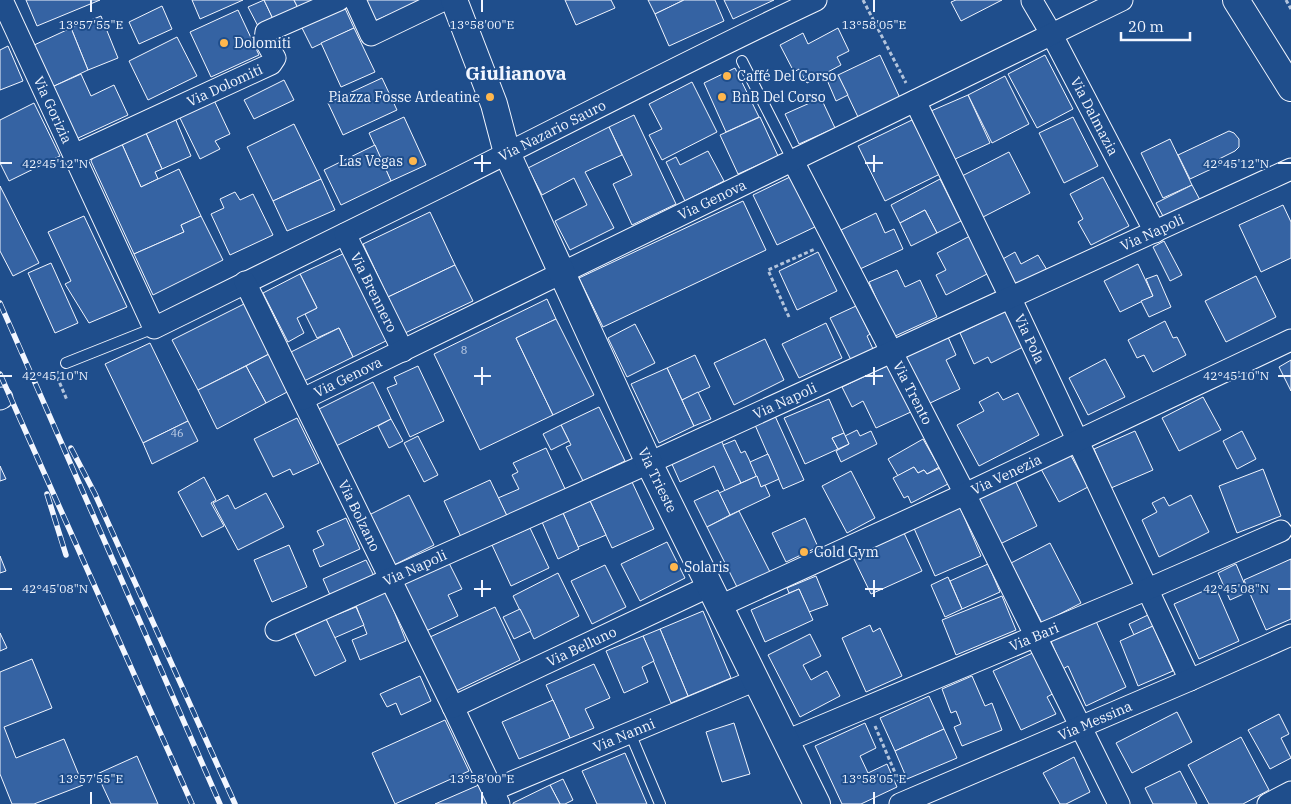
<svg xmlns="http://www.w3.org/2000/svg" width="1291" height="804" font-family="'IBM Plex Serif',serif">
<style>
.building{fill:#3563a3;stroke:#f2f6ff}
.lines{fill:none;stroke-linecap:round;stroke-linejoin:round}
.service-casing{stroke:#f2f6ff;stroke-width:12}
.minor-casing{stroke:#f2f6ff;stroke-width:23}
.tertiary-casing{stroke:#f2f6ff;stroke-width:28}
.path{stroke:#b3c4dc;stroke-width:3;stroke-dasharray:4 2.5;stroke-linecap:butt}
.service{stroke:#1f4e8c;stroke-width:10}
.minor{stroke:#1f4e8c;stroke-width:21}
.tertiary{stroke:#1f4e8c;stroke-width:26}
.rail-casing{stroke:#f2f6ff;stroke-width:5.5}
.rail{stroke:#1f4e8c;stroke-width:4;stroke-dasharray:11;stroke-linecap:butt}
.ticks{fill:none;stroke:#f2f6ff;stroke-width:2}
.poi-dot{fill:#ffb74d;stroke:#1f4e8c;stroke-width:2}
.labels{text-anchor:middle;stroke-width:4;stroke-linejoin:round;paint-order:stroke}
.number-label{font-size:11px;fill:#c3d1e8}
.poi-label{font-size:14px;fill:#f2f6ff;stroke:#1f4e8c;text-anchor:start}
.street-label{font-size:14px;fill:#f2f6ff;stroke:#1f4e8c}
.district-label{font-size:19px;font-weight:bold;fill:#f2f6ff;stroke:#1f4e8c}
.ticks-label{font-size:12px;text-anchor:middle;fill:#f2f6ff;stroke:#1f4e8c;stroke-width:4;stroke-linejoin:round;paint-order:stroke}
</style>
<rect width="100%" height="100%" fill="#1f4e8c"/>
<!-- building -->
<g class="building">
<polygon points="26,0 100,0 37,26"/>
<polygon points="192,0 243,0 200,19"/>
<polygon points="264,0 274,21 259,28 248,7"/>
<polygon points="264,0 294,0 299,10 274,21"/>
<polygon points="294,0 322,0 299,10"/>
<polygon points="363,0 423,0 372,22"/>
<polygon points="565,0 611,0 615,8 576,25"/>
<polygon points="648,0 684,0 655,14"/>
<polygon points="684,0 715,0 724,21 669,46 655,14"/>
<polygon points="724,0 774,0 733,19"/>
<polygon points="956,0 1002,0 961,21 951,2"/>
<polygon points="343,4 354,28 312,48 300,24"/>
<polygon points="162,6 172,29 139,44 129,22"/>
<polygon points="238,10 259,55 211,77 190,32"/>
<polygon points="101,16 118,58 88,70 71,28"/>
<polygon points="71,28 88,70 52,87 32,46"/>
<polygon points="354,28 375,72 341,87 321,43"/>
<polygon points="838,28 849,51 837,57 841,65 807,83 799,69 794,72 780,45 803,33 808,44"/>
<polygon points="177,37 197,76 148,100 129,61"/>
<polygon points="8,46 23,81 0,90 0,50"/>
<polygon points="880,55 900,98 858,117 838,75"/>
<polygon points="1045,55 1073,109 1037,128 1008,74"/>
<polygon points="735,68 759,117 726,132 704,83"/>
<polygon points="81,74 91,96 114,85 128,115 76,139 52,87"/>
<polygon points="838,75 848,95 836,101 827,80"/>
<polygon points="1005,76 1029,124 992,143 968,95"/>
<polygon points="382,78 397,110 343,135 328,103"/>
<polygon points="284,80 294,100 254,119 244,100"/>
<polygon points="692,82 717,132 662,160 649,135 662,129 649,104"/>
<polygon points="968,95 990,143 953,160 931,111"/>
<polygon points="213,98 230,134 215,141 220,149 200,159 178,114"/>
<polygon points="821,98 835,128 799,144 785,114"/>
<polygon points="34,103 60,156 9,181 0,163 0,120"/>
<polygon points="634,115 676,204 632,225 613,184 632,175 609,127"/>
<polygon points="404,117 426,165 391,181 369,133"/>
<polygon points="760,117 778,156 738,174 720,135"/>
<polygon points="1073,117 1098,166 1064,183 1039,133"/>
<polygon points="175,118 191,156 162,169 145,131"/>
<polygon points="912,120 940,174 885,201 858,146"/>
<polygon points="294,124 321,179 273,201 247,147"/>
<polygon points="609,127 622,155 585,172 614,228 570,250 555,221 587,205 574,178 542,195 528,168"/>
<polygon points="145,131 162,169 155,172 158,179 141,187 121,142"/>
<polygon points="1229,131 1234,133 1239,139 1239,147 1235,151 1219,159 1222,164 1190,179 1178,155"/>
<polygon points="1170,139 1192,185 1163,198 1141,153"/>
<polygon points="121,142 141,187 179,169 201,216 181,225 184,232 134,254 91,161 96,153"/>
<polygon points="375,145 391,181 341,205 324,170"/>
<polygon points="708,151 724,181 685,201 666,162 676,157 680,165"/>
<polygon points="1009,152 1030,193 983,217 962,176"/>
<polygon points="792,176 817,226 777,245 753,195"/>
<polygon points="1103,177 1129,226 1091,245 1078,222 1083,219 1070,194"/>
<polygon points="321,179 335,210 287,231 273,201"/>
<polygon points="940,179 961,221 937,233 925,210 900,223 891,205"/>
<polygon points="1192,185 1200,200 1164,218 1156,203"/>
<polygon points="0,186 39,263 13,276 0,251"/>
<polygon points="235,192 240,200 253,194 273,235 230,255 211,214 224,208 220,199"/>
<polygon points="743,201 766,250 603,327 579,278"/>
<polygon points="1283,205 1291,222 1291,258 1261,272 1239,225"/>
<polygon points="925,210 937,233 911,246 900,223"/>
<polygon points="430,212 455,265 388,297 363,244"/>
<polygon points="876,213 885,233 894,229 903,249 860,269 841,230"/>
<polygon points="84,216 127,307 89,323 65,284 71,281 48,232"/>
<polygon points="201,216 223,260 153,295 134,254 184,232 181,225"/>
<polygon points="970,236 989,273 946,295 936,275 946,270 937,253"/>
<polygon points="1164,241 1182,275 1170,281 1153,247"/>
<polygon points="347,252 390,339 353,357 339,328 317,338 305,314 317,308 300,274"/>
<polygon points="818,252 837,291 797,310 779,271"/>
<polygon points="1015,252 1021,264 1038,255 1047,270 1015,286 1001,260"/>
<polygon points="51,263 78,323 55,333 28,273"/>
<polygon points="1138,264 1153,296 1120,312 1104,281"/>
<polygon points="455,265 473,301 405,333 388,297"/>
<polygon points="897,270 905,287 920,280 937,317 893,337 869,282"/>
<polygon points="300,274 317,308 297,318 304,333 288,342 263,293"/>
<polygon points="1157,275 1171,307 1149,317 1141,301 1153,296 1146,279"/>
<polygon points="1256,276 1276,317 1226,342 1205,301"/>
<polygon points="547,299 556,319 516,338 553,415 480,450 434,354"/>
<polygon points="246,303 271,353 198,390 172,340"/>
<polygon points="856,306 870,334 867,336 873,349 851,360 830,318"/>
<polygon points="1005,311 1023,347 991,363 988,357 974,364 960,333"/>
<polygon points="556,319 594,395 553,415 516,338"/>
<polygon points="1165,321 1173,338 1177,337 1186,355 1153,372 1144,355 1137,358 1128,340"/>
<polygon points="826,323 842,358 799,378 782,344"/>
<polygon points="635,324 655,363 627,377 608,338"/>
<polygon points="339,328 353,357 304,381 289,353"/>
<polygon points="948,337 956,355 946,360 960,389 928,404 905,357"/>
<polygon points="765,339 784,380 734,405 714,363"/>
<polygon points="150,343 188,421 143,443 105,364"/>
<polygon points="271,353 291,390 266,403 246,366"/>
<polygon points="695,355 710,387 682,400 667,368"/>
<polygon points="1105,359 1125,397 1088,415 1069,378"/>
<polygon points="1291,360 1291,391 1279,367"/>
<polygon points="891,364 913,411 876,428 863,401 852,407 842,387"/>
<polygon points="246,366 266,403 217,429 198,390"/>
<polygon points="418,366 444,421 410,437 387,388 397,384 394,377"/>
<polygon points="667,368 694,426 659,443 631,384"/>
<polygon points="373,382 391,419 332,448 313,412"/>
<polygon points="698,392 711,419 694,426 682,400"/>
<polygon points="998,392 1003,400 1018,393 1039,435 979,466 957,425 984,411 979,402"/>
<polygon points="1203,397 1221,430 1179,451 1162,418"/>
<polygon points="829,399 844,433 832,438 838,449 805,464 784,418"/>
<polygon points="599,407 625,461 583,481 566,447 571,445 561,425"/>
<polygon points="775,416 804,480 783,489 755,425"/>
<polygon points="297,418 319,463 293,475 290,469 273,477 254,439"/>
<polygon points="391,419 403,441 389,448 378,426"/>
<polygon points="188,421 198,441 152,464 143,443"/>
<polygon points="561,425 569,441 551,450 543,434"/>
<polygon points="857,430 860,436 871,431 877,444 841,462 836,451 849,444 845,436"/>
<polygon points="1135,431 1153,470 1111,488 1094,449"/>
<polygon points="1242,431 1256,459 1237,469 1223,441"/>
<polygon points="844,433 849,444 838,449 832,438"/>
<polygon points="418,436 438,475 424,482 404,443"/>
<polygon points="923,439 939,467 927,474 924,470 918,473 914,467 898,476 888,459"/>
<polygon points="721,440 741,483 725,491 714,466 680,482 671,462"/>
<polygon points="735,440 741,453 745,451 757,476 741,483 723,445"/>
<polygon points="546,448 566,491 508,518 498,498 519,489 512,475 518,472 513,463"/>
<polygon points="768,454 779,479 761,487 750,462"/>
<polygon points="1070,454 1088,487 1059,502 1041,469"/>
<polygon points="0,466 6,479 0,481"/>
<polygon points="914,467 918,473 924,470 927,474 940,468 948,484 911,503 908,496 904,498 893,478"/>
<polygon points="1263,469 1281,516 1237,533 1219,486"/>
<polygon points="851,471 875,518 847,533 822,486"/>
<polygon points="757,476 761,487 765,485 770,496 730,515 719,493"/>
<polygon points="204,477 216,500 211,503 224,526 202,537 178,492"/>
<polygon points="490,480 508,518 462,539 444,501"/>
<polygon points="1015,480 1037,526 1000,544 978,498"/>
<polygon points="632,482 654,529 612,548 590,501"/>
<polygon points="718,490 730,515 707,527 694,501"/>
<polygon points="266,493 284,527 238,550 213,503 228,495 235,509"/>
<polygon points="409,495 434,545 394,565 369,515"/>
<polygon points="1191,495 1209,532 1159,557 1142,520 1157,512 1152,503 1164,497 1169,506"/>
<polygon points="590,501 606,535 578,547 563,513"/>
<polygon points="959,505 981,556 935,576 913,526"/>
<polygon points="739,511 770,572 737,587 707,527"/>
<polygon points="563,513 579,549 558,559 542,522"/>
<polygon points="346,518 360,549 320,567 313,550 324,545 317,531"/>
<polygon points="805,518 818,547 786,562 772,533"/>
<polygon points="530,528 549,568 511,586 492,545"/>
<polygon points="904,533 922,571 871,594 853,557"/>
<polygon points="667,542 685,578 640,601 621,564"/>
<polygon points="1050,543 1081,603 1042,623 1011,563"/>
<polygon points="289,545 307,587 272,602 254,560"/>
<polygon points="0,556 6,571 0,573"/>
<polygon points="1291,559 1291,619 1266,630 1244,580"/>
<polygon points="366,560 374,576 330,595 323,579"/>
<polygon points="449,563 462,589 448,595 458,616 424,632 402,585"/>
<polygon points="988,564 1000,592 962,609 950,581"/>
<polygon points="1236,564 1248,592 1230,600 1218,573"/>
<polygon points="605,565 626,607 592,624 571,581"/>
<polygon points="558,573 579,616 534,639 513,596"/>
<polygon points="816,576 828,605 809,612 799,589 789,593 787,588"/>
<polygon points="948,577 962,609 945,617 931,585"/>
<polygon points="1215,586 1239,641 1199,659 1174,604"/>
<polygon points="799,589 813,620 765,642 751,610"/>
<polygon points="386,591 406,641 360,660 352,640 367,634 355,603"/>
<polygon points="1002,596 1016,630 956,655 942,620"/>
<polygon points="356,607 364,625 334,638 326,619"/>
<polygon points="495,607 520,660 456,691 430,637"/>
<polygon points="520,609 531,631 514,639 503,617"/>
<polygon points="703,611 731,678 688,696 660,629"/>
<polygon points="1148,615 1153,626 1134,635 1129,624"/>
<polygon points="326,619 346,661 315,676 295,634"/>
<polygon points="1095,619 1126,687 1086,706 1068,666 1063,669 1050,639"/>
<polygon points="870,625 873,632 880,628 902,676 866,692 842,638"/>
<polygon points="1153,626 1173,671 1138,686 1120,641"/>
<polygon points="660,629 688,696 671,703 643,636"/>
<polygon points="0,633 7,648 0,651"/>
<polygon points="810,634 821,656 803,665 811,680 827,671 840,696 800,717 768,655"/>
<polygon points="643,636 654,661 642,667 648,682 624,693 606,651"/>
<polygon points="1037,651 1056,692 1047,697 1056,714 1021,730 993,671"/>
<polygon points="32,659 52,708 4,727 16,758 64,739 83,785 34,804 12,804 0,774 0,672"/>
<polygon points="594,664 610,698 585,709 594,728 570,738 546,685"/>
<polygon points="420,676 431,701 401,715 396,703 387,707 380,694"/>
<polygon points="972,676 985,706 992,703 1002,730 962,746 954,727 961,724 956,711 951,713 942,689"/>
<polygon points="929,696 944,729 895,751 880,718"/>
<polygon points="553,700 570,738 519,759 502,722"/>
<polygon points="1177,712 1192,742 1132,773 1116,743"/>
<polygon points="1279,714 1289,734 1281,738 1291,758 1270,769 1248,730"/>
<polygon points="445,720 469,771 395,804 372,753"/>
<polygon points="734,723 750,774 722,782 706,732"/>
<polygon points="865,723 876,748 860,756 868,773 887,764 897,787 861,804 842,804 815,746"/>
<polygon points="944,729 957,758 907,779 895,751"/>
<polygon points="1241,737 1269,790 1243,804 1209,804 1188,765"/>
<polygon points="625,753 647,804 597,804 582,771"/>
<polygon points="137,756 158,804 111,804 97,774"/>
<polygon points="1074,757 1090,792 1066,804 1060,804 1043,773"/>
<polygon points="1180,771 1197,804 1153,804 1145,788"/>
<polygon points="563,779 573,800 565,804 560,804 550,785"/>
<polygon points="481,784 490,804 435,804"/>
<polygon points="550,785 560,804 513,804 513,803"/>
</g>
<g class="lines">
<!-- service casing -->
<g class="service-casing">
<g id="service">
<polyline points="742,61 793,161"/>
<polyline points="66,363 154,328"/>
<polyline points="630,733 660,804"/>
</g>
</g>
<!-- minor casing -->
<g class="minor-casing">
<g id="minor">
<path id="s1" d="M2,0L154,328C255,278 356,229 456,179C576,119 695,57 816,0"/>
<polyline points="355,0 371,35 444,0"/>
<path id="s2" d="M1032,1L1052,35L1155,232"/>
<path id="s3" d="M915,101L1011,299L1190,680"/>
<path id="s4" d="M74,155L271,64L275,58L265,40L266,32L339,0"/>
<path id="s5" d="M793,161L965,494L1119,804"/>
<path id="s6" d="M345,234L403,351"/>
<path id="s7" d="M245,282L453,707L499,804"/>
<polyline points="0,399 2,398"/>
<path id="s8" d="M303,399L1122,0"/>
<path id="s9" d="M720,606L965,494L1291,340"/>
<path id="s10" d="M276,630L649,463L1291,169"/>
<path id="s11" d="M453,707L710,586"/>
<path id="s12" d="M786,741L1148,589L1281,531"/>
<path id="s13" d="M493,790L756,680"/>
<path id="s14" d="M900,804L1190,680L1291,635"/>
<polyline points="1268,804 1291,792"/>
</g>
</g>
<!-- tertiary casing -->
<g class="tertiary-casing">
<g id="tertiary">
<path id="s15" d="M454,0L494,104L507,153L517,175L649,463L817,804"/>
<polyline points="1236,0 1291,88"/>
</g>
</g>
<!-- path -->
<g class="path">
<polyline points="863,0 906,83"/>
<polyline points="1286,0 1291,9"/>
<polyline points="789,317 768,270 815,249"/>
<polyline points="60,378 58,379 67,400"/>
<polyline points="875,726 899,782"/>
</g>
<!-- service -->
<use href="#service" class="service"/>
<!-- minor -->
<use href="#minor" class="minor"/>
<!-- tertiary -->
<use href="#tertiary" class="tertiary"/>
<!-- rail casing -->
<g class="rail-casing">
<g id="rail">
<polyline points="0,303 220,804"/>
<polyline points="0,374 192,804"/>
<polyline points="71,448 95,494 235,804"/>
<polyline points="47,494 66,555"/>
</g>
</g>
<!-- rail -->
<use href="#rail" class="rail"/>
</g>
<!-- ticks -->
<path class="ticks" d="M91,0V12M482,0V12M874,0V12M482,155V172M874,155V172M0,163H12M474,163H491M865,163H883M1278,163H1291M482,367V385M874,367V385M0,376H12M474,376H491M865,376H883M1278,376H1291M482,580V597M874,580V597M0,589H12M474,589H491M865,589H883M1278,589H1291M91,792V804M482,792V804M874,792V804"/>
<!-- markers -->
<g class="poi-dot">
<circle cx="224" cy="43" r="5"/>
<circle cx="727" cy="76" r="5"/>
<circle cx="490" cy="97" r="5"/>
<circle cx="722" cy="97" r="5"/>
<circle cx="413" cy="161" r="5"/>
<circle cx="804" cy="552" r="5"/>
<circle cx="674" cy="567" r="5"/>
</g>
<g class="labels">
<!-- number labels -->
<g class="number-label">
<text x="464" y="354">8</text>
<text x="177" y="437">46</text>
</g>
<!-- poi labels -->
<g class="poi-label">
<text x="234" y="48">Dolomiti</text>
<text x="737" y="81">Caffé Del Corso</text>
<text x="480" y="102" text-anchor="end">Piazza Fosse Ardeatine</text>
<text x="732" y="102">BnB Del Corso</text>
<text x="403" y="166" text-anchor="end">Las Vegas</text>
<text x="814" y="557">Gold Gym</text>
<text x="684" y="572">Solaris</text>
</g>
<!-- street labels -->
<g class="street-label">
<text dy="5" stroke="none"><textPath href="#s4" startOffset="166">Via Dolomiti</textPath></text>
<text dy="5" stroke="none"><textPath href="#s1" startOffset="121">Via Gorizia</textPath></text>
<text dy="5" stroke="none"><textPath href="#s2" startOffset="131">Via Dalmazia</textPath></text>
<text dy="5" stroke="none"><textPath href="#s1" startOffset="806">Via Nazario Sauro</textPath></text>
<text dy="5" stroke="none"><textPath href="#s8" startOffset="455">Via Genova</textPath></text>
<text dy="5" stroke="none"><textPath href="#s10" startOffset="962">Via Napoli</textPath></text>
<text dy="5" stroke="none"><textPath href="#s6" startOffset="65">Via Brennero</textPath></text>
<text dy="5" stroke="none"><textPath href="#s3" startOffset="264">Via Pola</textPath></text>
<text dy="5" stroke="none"><textPath href="#s8" startOffset="50">Via Genova</textPath></text>
<text dy="5" stroke="none"><textPath href="#s5" startOffset="261">Via Trento</textPath></text>
<text dy="5" stroke="none"><textPath href="#s10" startOffset="558">Via Napoli</textPath></text>
<text dy="5" stroke="none"><textPath href="#s9" startOffset="315">Via Venezia</textPath></text>
<text dy="5" stroke="none"><textPath href="#s15" startOffset="522">Via Trieste</textPath></text>
<text dy="5" stroke="none"><textPath href="#s7" startOffset="260">Via Bolzano</textPath></text>
<text dy="5" stroke="none"><textPath href="#s10" startOffset="152">Via Napoli</textPath></text>
<text dy="5" stroke="none"><textPath href="#s12" startOffset="269">Via Bari</textPath></text>
<text dy="5" stroke="none"><textPath href="#s11" startOffset="142">Via Belluno</textPath></text>
<text dy="5" stroke="none"><textPath href="#s14" startOffset="212">Via Messina</textPath></text>
<text dy="5" stroke="none"><textPath href="#s13" startOffset="142">Via Nanni</textPath></text>
</g>
<!-- district labels -->
<g class="district-label">
<text x="516" y="80">Giulianova</text>
</g>
</g>
<g class="ticks-label">
<text x="91" y="29">13°57'55"E</text>
<text x="482" y="29">13°58'00"E</text>
<text x="874" y="29">13°58'05"E</text>
<text x="55" y="168">42°45'12"N</text>
<text x="1236" y="168">42°45'12"N</text>
<text x="55" y="380">42°45'10"N</text>
<text x="1236" y="380">42°45'10"N</text>
<text x="55" y="593">42°45'08"N</text>
<text x="1236" y="593">42°45'08"N</text>
<text x="91" y="783">13°57'55"E</text>
<text x="482" y="783">13°58'00"E</text>
<text x="874" y="783">13°58'05"E</text>
</g>
<!-- scale -->
<path d="M1121 32v8h69v-8" fill="none" stroke="#f2f6ff" stroke-width="2.5"/>
<text x="1128" y="32" font-size="15" fill="#f2f6ff" stroke="#1f4e8c" stroke-width="4" paint-order="stroke">20 m</text>
</svg>
